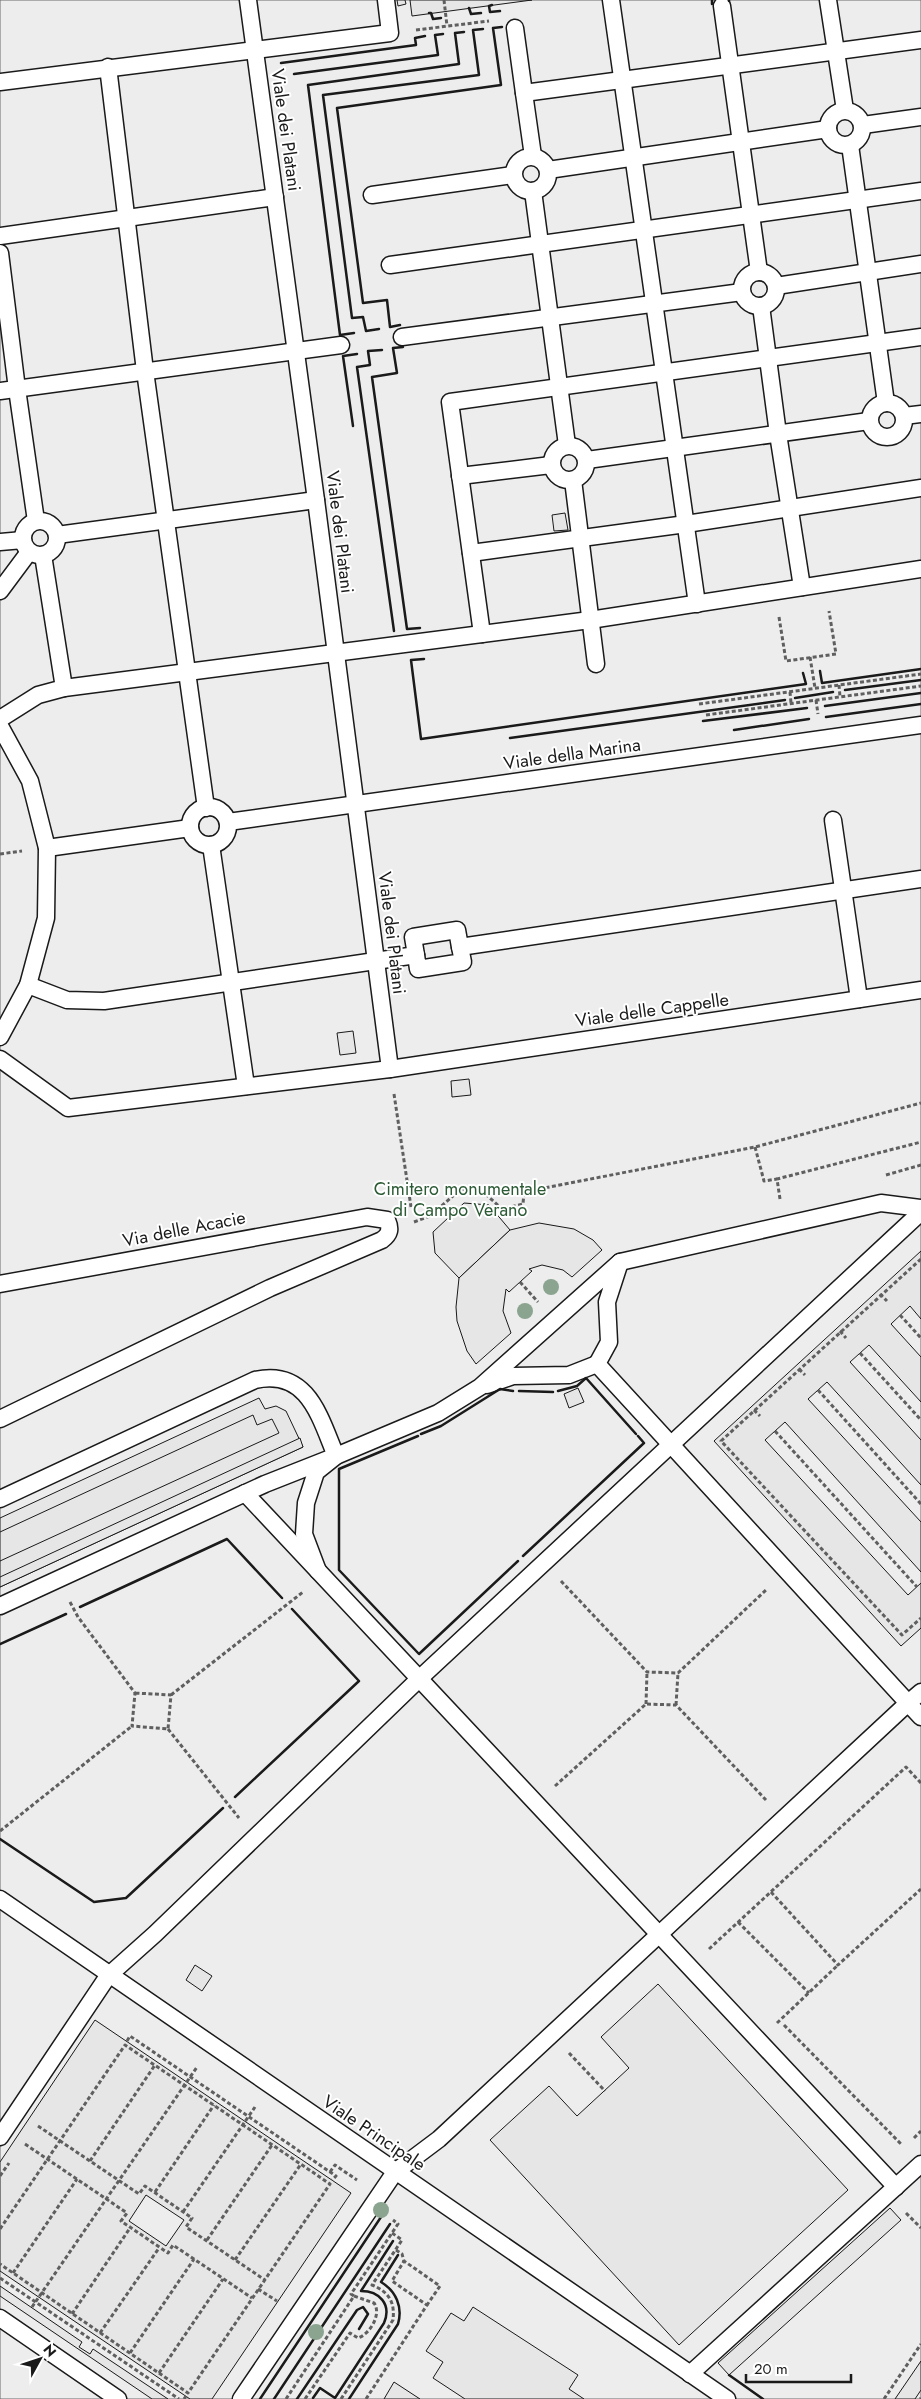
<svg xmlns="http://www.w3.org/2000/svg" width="921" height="2399" font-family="Jost,sans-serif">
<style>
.built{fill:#ededed;stroke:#6a6a6a}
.building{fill:#e6e6e6;stroke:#1a1a1a;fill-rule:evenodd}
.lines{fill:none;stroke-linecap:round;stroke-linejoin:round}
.service-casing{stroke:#1a1a1a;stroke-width:19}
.path{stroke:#5f5f5f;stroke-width:3;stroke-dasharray:4 2.5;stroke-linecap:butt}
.service{stroke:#fff;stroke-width:16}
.wall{stroke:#1a1a1a;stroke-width:2.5}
.tree{fill:#8aa48f}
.labels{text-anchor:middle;stroke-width:4;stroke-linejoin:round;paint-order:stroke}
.street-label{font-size:18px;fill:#1a1a1a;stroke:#fff}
.park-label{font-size:18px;fill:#2b5a34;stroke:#fff}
</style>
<rect width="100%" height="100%" fill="#fff"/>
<!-- built -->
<rect class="built" x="0" y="0" width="921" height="2399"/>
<!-- building -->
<g class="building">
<polygon points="397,0 405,0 406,4 398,6"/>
<polygon points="410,0 532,0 412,16"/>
<polygon points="565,513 568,530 554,531 552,515"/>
<polygon points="353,1031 356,1053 340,1055 337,1033"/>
<polygon points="469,1079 471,1095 452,1097 451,1081"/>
<polygon points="464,1203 489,1205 510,1230 459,1278 435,1253 433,1232"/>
<polygon points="539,1223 574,1229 593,1240 602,1250 572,1277 563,1270 542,1265 529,1269 532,1271 509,1292 506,1289 503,1311 511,1333 476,1364 467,1351 457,1321 456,1307 459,1278 510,1230"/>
<polygon points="921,1251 921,1319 910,1306 891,1324 921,1357 921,1402 869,1345 850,1362 921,1440 921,1485 827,1382 808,1399 921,1522 921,1572 785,1422 765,1440 908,1595 921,1583 921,1628 901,1646 714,1441"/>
<polygon points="578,1388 584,1402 569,1408 564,1394"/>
<polygon points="259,1398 265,1409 276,1406 286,1411 303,1447 0,1587 0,1518"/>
<polygon points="253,1415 257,1425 272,1419 279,1433 0,1561 0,1532"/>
<polygon points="300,1438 303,1447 0,1587 0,1577"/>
<polygon points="195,1965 212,1976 202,1991 186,1980"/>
<polygon points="658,1984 848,2190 679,2345 490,2140 549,2086 577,2116 629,2068 601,2037"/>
<path d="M95,2020L351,2193L212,2399H190L0,2271V2162ZM146,2195L184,2220L166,2246L129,2221Z"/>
<polygon points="890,2208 901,2220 729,2375 718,2363"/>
<polygon points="0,2286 82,2342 79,2347 90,2354 93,2349 168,2399 152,2399 0,2296"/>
<polygon points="473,2307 578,2375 569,2389 584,2399 465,2399 433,2378 443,2362 426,2351 451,2313 464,2321"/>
<polygon points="921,2361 921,2390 915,2399 895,2399"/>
<polygon points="394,2382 420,2399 384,2399"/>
</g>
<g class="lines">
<!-- service casing -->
<g class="service-casing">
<g id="service">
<polyline points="248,0 316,500 390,1069"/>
<polyline points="611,0 697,604"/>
<polyline points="828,0 845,110"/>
<polyline points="722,6 759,272"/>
<polyline points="515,28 524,93"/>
<polyline points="108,67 145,371 206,808"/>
<polyline points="0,82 390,33 386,0"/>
<circle cx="845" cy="128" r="17"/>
<polyline points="863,125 921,117"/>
<polyline points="850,145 886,403"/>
<polyline points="533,156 524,93 921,40"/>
<circle cx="531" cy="174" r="17"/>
<polyline points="548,170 828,129"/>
<polyline points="533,191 567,445"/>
<polyline points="372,195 513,175"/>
<polyline points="0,236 275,197"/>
<polyline points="0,253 17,389 36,521"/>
<polyline points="390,265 921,191"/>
<circle cx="759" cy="289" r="17"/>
<polyline points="776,286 921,264"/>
<polyline points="761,306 778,434 802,587"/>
<polyline points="402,337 742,292"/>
<polyline points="0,391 341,345"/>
<circle cx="887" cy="420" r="17"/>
<polyline points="904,416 921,414"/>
<circle cx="569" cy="463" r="17"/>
<polyline points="587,460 869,421"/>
<polyline points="460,476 551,465"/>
<polyline points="573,480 596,664"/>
<circle cx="40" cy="538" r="17"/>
<polyline points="57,535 316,500"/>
<polyline points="0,542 23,540"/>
<polyline points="471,553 686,524 921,488"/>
<polyline points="0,591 29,552"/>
<polyline points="482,634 450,402 921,337"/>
<polyline points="64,688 590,620 921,569"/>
<polyline points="0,719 38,695 64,688 43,555"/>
<polyline points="0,726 30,781 47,848 46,918 28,985 0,1037"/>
<circle cx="209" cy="826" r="19"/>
<polyline points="833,820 859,999"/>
<polyline points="228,822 921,725"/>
<polyline points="211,845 246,1086"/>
<polyline points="47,848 190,828"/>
<polyline points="416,955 418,969 463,962 460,947"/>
<polyline points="28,985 67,1000 104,1001 416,955 413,937 457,930 460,947 921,879"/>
<polyline points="0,1059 68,1108 390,1069 921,990"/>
<polyline points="620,1262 881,1203 921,1208"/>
<path d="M0,1284L367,1217L387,1220C391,1229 390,1234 382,1240L270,1288L0,1419"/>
<polyline points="487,1385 513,1376 569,1375 597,1364"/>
<polyline points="245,1493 896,2187"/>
<path d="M0,1499L255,1380C308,1368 320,1418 336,1456L265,1484L0,1606"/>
<polyline points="318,1571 304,1534 306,1503 316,1472 336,1456 438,1413 480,1387 620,1262 607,1302 609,1342 597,1364 908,1703 921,1692"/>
<polyline points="0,1899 727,2399"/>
<polyline points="0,2137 108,1976 155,1934 420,1678 921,1212"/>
<polyline points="0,2318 118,2399"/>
<polyline points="690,2374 921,2164"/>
<polyline points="241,2399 395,2172 439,2139 908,1703 921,1717"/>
</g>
</g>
<!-- path -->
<g class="path">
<polyline points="444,0 447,26"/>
<polyline points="416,30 489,21"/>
<polyline points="779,617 786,661 836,654 829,611"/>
<polyline points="810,657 815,688"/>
<polyline points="839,685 840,697"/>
<polyline points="790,692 791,703"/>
<polyline points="816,700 818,714"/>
<polyline points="699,704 921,674"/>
<polyline points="706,715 921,686"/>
<polyline points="0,854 22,851"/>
<polyline points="394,1094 411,1207"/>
<polyline points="755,1147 764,1181 777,1179"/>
<polyline points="886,1175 921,1165"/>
<polyline points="780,1199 777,1179 921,1142"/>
<polyline points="414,1222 430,1216 461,1189 480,1189 502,1209 523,1204 524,1192 755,1147 921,1103"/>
<polyline points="921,1259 721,1441 902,1635 921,1618"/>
<polyline points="520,1282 538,1302"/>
<polyline points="880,1294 887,1301"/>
<polyline points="900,1315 921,1338"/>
<polyline points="840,1331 846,1338"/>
<polyline points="860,1353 921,1420"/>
<polyline points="799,1369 805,1375"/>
<polyline points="818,1390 921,1504"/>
<polyline points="754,1410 760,1416"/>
<polyline points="775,1431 917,1587"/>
<polyline points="561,1581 647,1672 678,1673 767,1589"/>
<polyline points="70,1602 78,1617 135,1693 132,1726 168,1729 171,1695 135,1693"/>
<polyline points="171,1695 303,1592"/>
<polyline points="646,1704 647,1672"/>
<polyline points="676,1705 678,1673"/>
<polyline points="168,1729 239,1818"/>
<polyline points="555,1786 646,1704 676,1705 766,1800"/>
<polyline points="0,1831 132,1726"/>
<polyline points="771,1892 838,1965 921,1889"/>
<polyline points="738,1922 809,1993"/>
<polyline points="709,1949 906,1767 921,1783"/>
<polyline points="777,2023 838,1965"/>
<polyline points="784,2025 902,2145"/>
<polyline points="127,2041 130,2036 336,2176 332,2180"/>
<polyline points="569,2053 605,2091"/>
<polyline points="38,2126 139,2194 145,2186 192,2218 186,2227 265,2280"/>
<polyline points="914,2138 921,2131"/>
<polyline points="25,2144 127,2213 121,2221 168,2253 173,2245 252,2298"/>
<polyline points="90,2161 155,2065"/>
<polyline points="330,2172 335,2165 357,2180"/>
<polyline points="0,2176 9,2163"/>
<polyline points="155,2192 214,2105"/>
<polyline points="183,2212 255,2107"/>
<polyline points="906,2213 921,2228"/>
<polyline points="0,2229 125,2045 330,2184 188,2393 0,2264"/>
<polyline points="207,2240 272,2145"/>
<polyline points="396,2250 402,2254 404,2261 440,2286 427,2305"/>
<polyline points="235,2260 301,2164"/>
<polyline points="13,2273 77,2179"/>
<polyline points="0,2278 179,2399"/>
<polyline points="258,2289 277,2301"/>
<polyline points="32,2307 197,2067"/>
<polyline points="72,2314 130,2228"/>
<polyline points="100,2333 159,2248"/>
<polyline points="130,2353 194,2259"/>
<polyline points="159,2373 223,2279"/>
<polyline points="184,2399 186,2396"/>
<polyline points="286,2399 354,2296 351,2294 398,2224 393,2220"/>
<path d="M305,2399L350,2333L358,2338C370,2334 382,2314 374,2303L354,2296"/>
<path d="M341,2399L393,2320C395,2302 389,2292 372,2285L402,2240L392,2233"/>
<polyline points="366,2399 427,2305 392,2281 404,2261"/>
<polyline points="884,2399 921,2344"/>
<polyline points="920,2399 921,2398"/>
</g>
<!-- service -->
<use href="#service" class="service"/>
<!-- wall -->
<g class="wall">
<polyline points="712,0 712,4"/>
<polyline points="729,0 729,1"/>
<polyline points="492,5 489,6 490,12 500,11"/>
<polyline points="469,8 471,14 481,13"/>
<polyline points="429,13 431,13 433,19 441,18"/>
<polyline points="281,63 416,45 415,38 425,36"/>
<polyline points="294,74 438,55 435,35 443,34"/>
<polyline points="400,325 390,327 387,300 363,303 337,108 501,85 493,28 502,27"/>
<polyline points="379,329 366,331 363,317 352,318 323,95 479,75 473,30 483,29"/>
<polyline points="354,333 340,335 308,85 459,64 455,33 464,32"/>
<polyline points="403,347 393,348 397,373 372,377 407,629 420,628"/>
<polyline points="382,350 368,351 370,365 357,367 394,631"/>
<polyline points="353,426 343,356 357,354"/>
<polyline points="424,659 411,660 421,739 806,684 803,673"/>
<polyline points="820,671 822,683 921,669"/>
<polyline points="845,690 921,680"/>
<polyline points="795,698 833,692"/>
<polyline points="825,706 921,693"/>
<polyline points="826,717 921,704"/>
<polyline points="703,721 807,708"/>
<polyline points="734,730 809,719"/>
<polyline points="510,738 785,700"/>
<polyline points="519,1391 553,1392"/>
<polyline points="558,1391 577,1386 586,1378 636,1434"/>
<polyline points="421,1434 441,1426 500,1389 513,1391"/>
<polyline points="418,1436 339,1469 339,1570 419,1654 518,1561"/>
<polyline points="523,1556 644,1443 638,1436"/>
<polyline points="80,1607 227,1539 282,1598"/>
<polyline points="0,1644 66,1614"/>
<polyline points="235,1797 359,1681 292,1609"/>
<polyline points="0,1839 94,1902 126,1898 223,1808"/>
<polyline points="729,2375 763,2399"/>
<path d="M313,2398L320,2388L335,2398L384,2323C392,2304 379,2291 361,2291L393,2241"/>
<polyline points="260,2399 387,2208"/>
<polyline points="274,2399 390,2224"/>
<polyline points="297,2399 357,2310 363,2307 368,2314 359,2329"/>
<path d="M349,2399L398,2324C403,2307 396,2291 381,2282L398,2255"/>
</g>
</g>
<!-- trees -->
<g class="tree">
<circle cx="551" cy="1287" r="8"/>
<circle cx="525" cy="1311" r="8"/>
<circle cx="381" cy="2210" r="8"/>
<circle cx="316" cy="2332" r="8"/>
</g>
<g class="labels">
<!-- street labels -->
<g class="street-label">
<text transform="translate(286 130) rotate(82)" y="6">Viale dei Platani</text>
<text transform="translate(340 532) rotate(83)" y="6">Viale dei Platani</text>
<text transform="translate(572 754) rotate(-8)" y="6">Viale della Marina</text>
<text transform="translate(392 933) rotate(83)" y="6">Viale dei Platani</text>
<text transform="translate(652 1010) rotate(-8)" y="6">Viale delle Cappelle</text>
<text transform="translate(184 1229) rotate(-11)" y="6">Via delle Acacie</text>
<text transform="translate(374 2133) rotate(34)" y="6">Viale Principale</text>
</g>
<!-- park labels -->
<g class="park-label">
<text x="460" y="1195">Cimitero monumentale<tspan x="460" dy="21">di Campo Verano</tspan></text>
</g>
</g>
<!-- north arrow -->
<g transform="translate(40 2359) rotate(50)" stroke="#ffffff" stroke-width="4" paint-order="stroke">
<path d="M0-4L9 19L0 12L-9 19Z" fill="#1a1a1a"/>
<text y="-8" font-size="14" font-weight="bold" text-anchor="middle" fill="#1a1a1a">N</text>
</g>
<!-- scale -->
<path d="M746 2374v8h105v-8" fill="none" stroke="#1a1a1a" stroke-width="2.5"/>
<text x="754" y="2374" font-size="15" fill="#1a1a1a" stroke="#ffffff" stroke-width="4" paint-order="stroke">20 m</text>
</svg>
